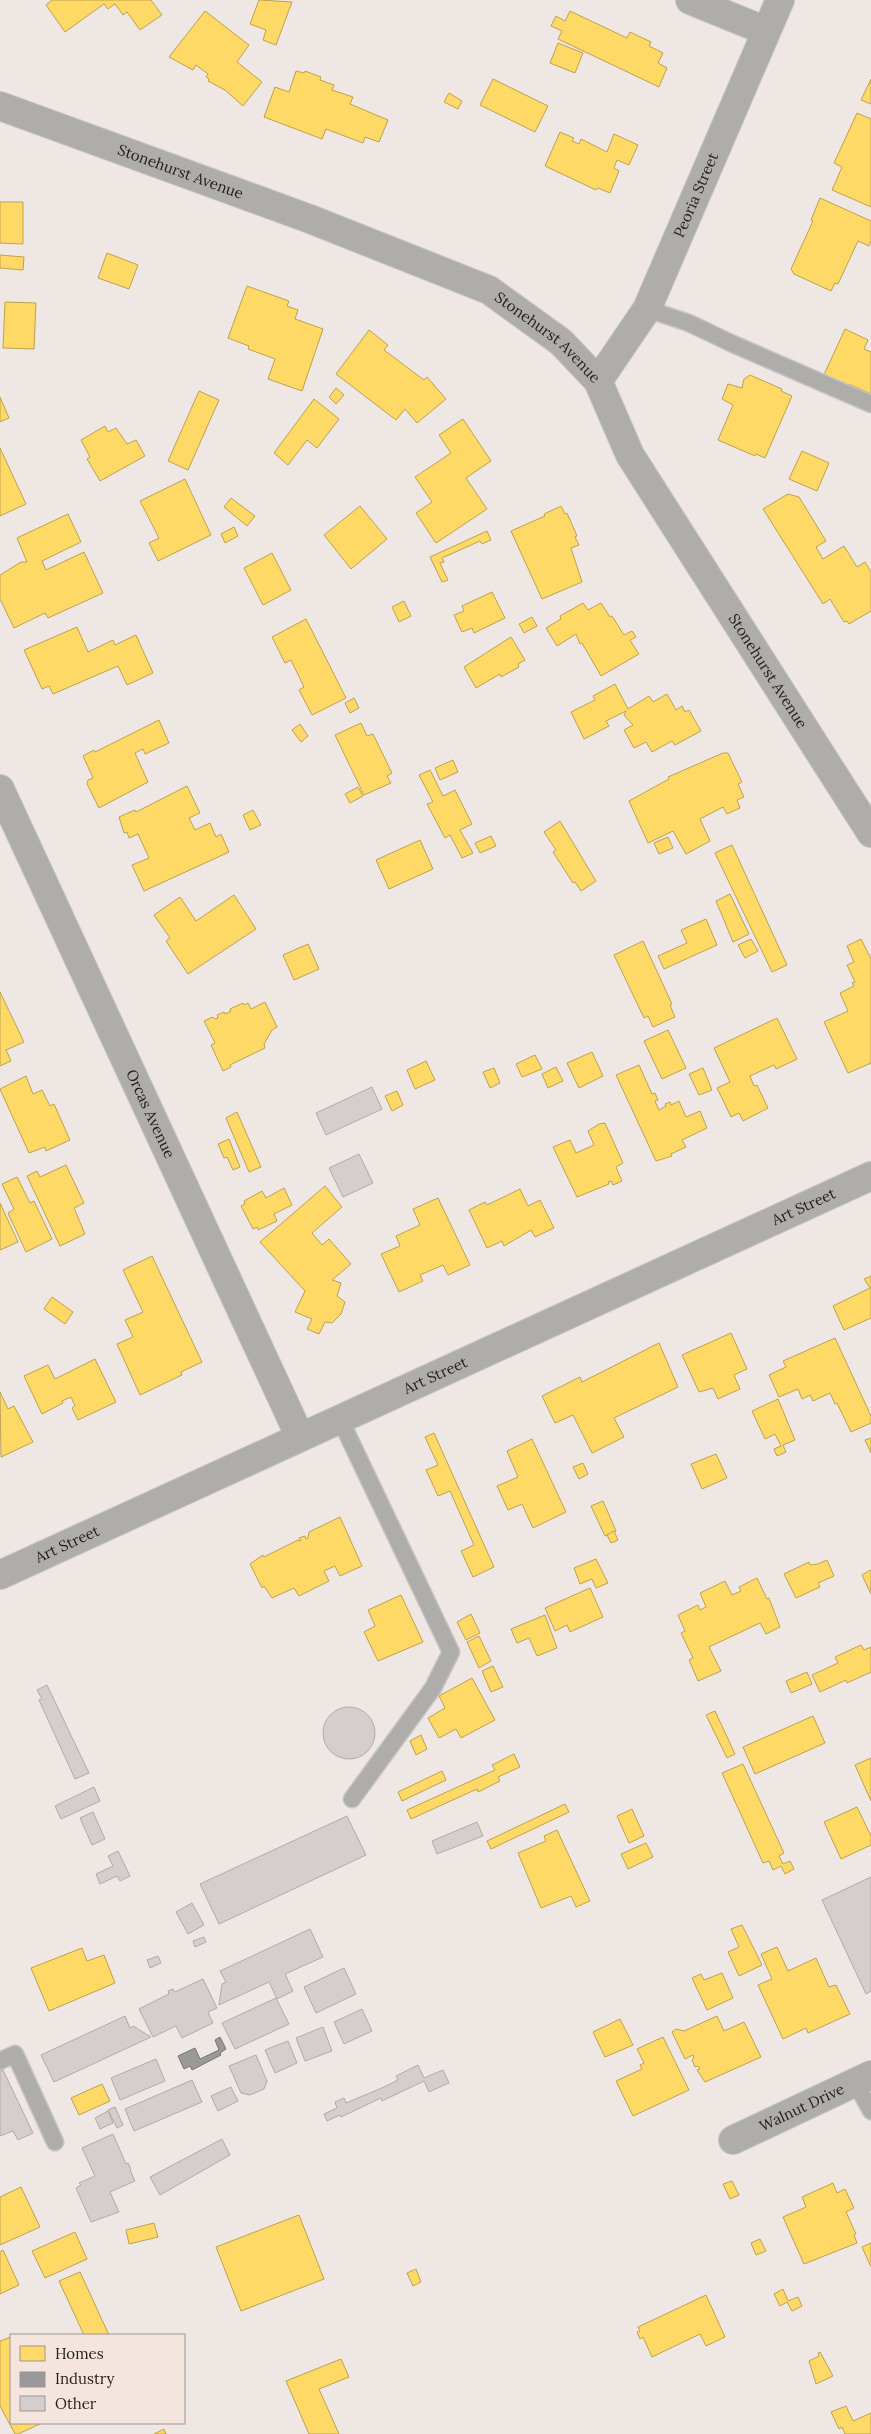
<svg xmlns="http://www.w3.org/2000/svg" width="871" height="2434" font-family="Lora,serif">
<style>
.homes{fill:#ffd966;stroke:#bda150}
.industry{fill:#999;stroke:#767474}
.building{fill:#d4cfcc;stroke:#b1aaa8}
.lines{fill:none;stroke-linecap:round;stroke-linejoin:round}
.service-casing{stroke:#c9c4c1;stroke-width:19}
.minor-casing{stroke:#c9c4c1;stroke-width:30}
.service{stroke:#afacac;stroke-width:16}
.minor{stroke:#afacac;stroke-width:28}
.labels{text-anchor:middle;stroke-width:5;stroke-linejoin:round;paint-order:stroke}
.street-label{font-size:15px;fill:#231e1c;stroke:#f4e5df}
</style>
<rect width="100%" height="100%" fill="#efe7e4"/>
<!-- homes -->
<g class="homes">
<polygon points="52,0 151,0 162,15 140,30 127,12 123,15 115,4 108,9 104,4 65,32 46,5"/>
<polygon points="259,0 292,2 276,45 263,40 266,30 250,24"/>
<polygon points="205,11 249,45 237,62 262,82 243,106 225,90 208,81 209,79 206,77 208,74 196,65 193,70 169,57"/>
<polygon points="570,11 627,38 630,32 651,42 649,46 663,53 658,63 667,68 659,87 558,39 562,31 551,26 556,16 565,21"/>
<polygon points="558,43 583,53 575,73 550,63"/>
<polygon points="296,71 304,73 305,71 321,77 320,80 334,85 332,90 353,97 350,104 388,120 379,142 365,137 363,143 326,129 322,139 264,117 275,87 289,92"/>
<polygon points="493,79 548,106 535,132 480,105"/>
<polygon points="871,79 871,104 861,100"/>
<polygon points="449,93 462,101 458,109 444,102"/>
<polygon points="857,113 871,119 871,207 832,190 842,167 834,163"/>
<polygon points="560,132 574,138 572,141 579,144 581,139 607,152 614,134 638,145 629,165 617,160 614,168 619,171 610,193 598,188 596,190 545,166"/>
<polygon points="820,198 871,221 871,241 869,246 858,241 838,284 835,283 831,291 794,274 791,269 813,221 811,220"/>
<polygon points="0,202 23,202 23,244 0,243"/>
<polygon points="107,253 138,265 129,289 98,278"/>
<polygon points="0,255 24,257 23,270 0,268"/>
<polygon points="247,286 289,301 287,306 298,310 295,319 323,329 302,391 268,379 275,359 248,349 249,346 228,338"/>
<polygon points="5,302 36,303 34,349 3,348"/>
<polygon points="845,329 868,340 864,349 871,352 871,394 849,384 846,390 822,379"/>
<polygon points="369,330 388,345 384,350 424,380 427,377 446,399 417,423 405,409 396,420 336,374"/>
<polygon points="750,375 782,389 781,391 792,396 765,458 756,454 755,456 718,440 733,405 722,399 728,384 742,388 744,379"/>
<polygon points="336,388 344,395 336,404 329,397"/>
<polygon points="199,391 219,400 188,470 168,461"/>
<polygon points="0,397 9,418 0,422"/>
<polygon points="314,399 339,419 317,448 307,440 288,465 274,453"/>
<polygon points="463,419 491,461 466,478 487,509 436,543 416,513 432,502 415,477 451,453 439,435"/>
<polygon points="105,426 108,432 116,428 127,444 136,440 145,456 100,481 87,459 90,457 81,440"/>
<polygon points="0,448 26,504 0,516"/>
<polygon points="802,451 829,463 817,491 789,479"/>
<polygon points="185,479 211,535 158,561 149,543 159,538 140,501"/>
<polygon points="788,494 799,497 826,541 816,547 823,559 844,546 857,567 865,562 871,572 871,611 849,624 847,621 844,622 830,599 823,604 763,509"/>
<polygon points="231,498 255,516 247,526 224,507"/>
<polygon points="360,506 387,539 351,569 324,535"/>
<polygon points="561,506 565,514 567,513 577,536 575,537 579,545 571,548 582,582 542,599 511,531 545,516 544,514"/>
<polygon points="68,514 81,542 42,561 46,570 84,552 103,593 48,618 45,613 14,628 0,599 0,575 21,562 27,562 17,538"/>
<polygon points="234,527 238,536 225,543 221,534"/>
<polygon points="487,531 491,540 482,544 480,541 442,558 444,562 440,563 448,580 442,582 430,557"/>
<polygon points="272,553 291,590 263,605 244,568"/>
<polygon points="492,592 505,618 474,633 472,628 462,632 454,615 464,611 462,606"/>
<polygon points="404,601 411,616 399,622 392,607"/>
<polygon points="583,603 588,610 601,603 610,617 612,616 624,635 632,631 636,637 630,640 639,654 601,676 582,643 580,644 576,634 557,646 546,628 561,619 560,616"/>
<polygon points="532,617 537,626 524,633 519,624"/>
<polygon points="306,619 346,698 312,715 299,690 304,687 291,660 285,663 272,637"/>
<polygon points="77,627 88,652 113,640 115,645 136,635 153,673 127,685 118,666 53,694 49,686 42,689 24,650"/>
<polygon points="511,637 525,660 518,664 519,667 501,677 500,674 476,688 464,667"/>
<polygon points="615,684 628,709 649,696 653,702 667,694 676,710 682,706 685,712 689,710 701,731 675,745 672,741 652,752 646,742 634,748 624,730 633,725 624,715 626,711 606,721 609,726 584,739 571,712 595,700 593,696"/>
<polygon points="354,698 359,708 350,713 345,703"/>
<polygon points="159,720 169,743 145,754 143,749 135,753 148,782 99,808 87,784 88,780 93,778 83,756 94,750 95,752"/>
<polygon points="361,723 367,736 373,734 392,773 387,776 391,783 364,795 335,735"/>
<polygon points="300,724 308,736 301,742 292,730"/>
<polygon points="723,753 728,753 742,782 738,784 744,797 737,800 740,808 727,814 723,807 700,819 710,841 686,854 673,831 648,843 629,801 669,779 668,777"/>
<polygon points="453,760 458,772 440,780 435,768"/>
<polygon points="430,770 443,796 455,790 472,824 460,830 473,853 462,858 450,835 445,838 427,804 433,802 419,775"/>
<polygon points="187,786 200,813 189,818 195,830 210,823 216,837 221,834 229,852 144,891 132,865 149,858 138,834 129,838 127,832 124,833 119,817 135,810 136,812"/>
<polygon points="358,787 363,796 350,803 345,794"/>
<polygon points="253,810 261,825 250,830 243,815"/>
<polygon points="560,821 596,881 581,891 575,882 573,883 553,852 556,850 544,832"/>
<polygon points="491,836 496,846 480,853 475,843"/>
<polygon points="668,837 673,848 659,854 654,843"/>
<polygon points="420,840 433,869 389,889 376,860"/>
<polygon points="732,845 787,965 772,972 715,853"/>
<polygon points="730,894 749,934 733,942 716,901"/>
<polygon points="234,895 256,929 188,974 166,941 170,938 154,915 180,897 196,921"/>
<polygon points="706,919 717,945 664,969 658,956 687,943 681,930"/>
<polygon points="751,939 758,951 745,958 738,945"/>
<polygon points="861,939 871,959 871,1063 848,1073 824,1022 848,1011 840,993 854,986 852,983 855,982 847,965 854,962 847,946"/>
<polygon points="643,941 672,1004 670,1005 675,1017 653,1027 648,1016 644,1018 614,955"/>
<polygon points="308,944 319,969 294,980 283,955"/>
<polygon points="0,992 24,1042 6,1050 11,1061 0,1066"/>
<polygon points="265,1002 277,1027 272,1030 264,1044 265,1048 230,1065 231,1067 223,1071 211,1045 215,1043 204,1021 213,1017 215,1019 218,1018 217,1015 224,1012 225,1014 231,1011 230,1009 243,1003 244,1005 248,1003 251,1009"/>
<polygon points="777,1018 797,1059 776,1069 774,1065 750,1076 754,1086 757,1085 768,1108 743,1121 739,1113 731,1117 717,1088 730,1082 714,1048"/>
<polygon points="668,1030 686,1068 662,1079 644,1041"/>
<polygon points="592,1052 603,1076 579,1088 567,1063"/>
<polygon points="535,1055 542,1069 522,1077 516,1064"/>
<polygon points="426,1061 435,1080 415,1089 407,1070"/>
<polygon points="639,1065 652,1094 655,1093 658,1100 655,1101 659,1110 666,1106 665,1104 670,1102 671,1105 679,1101 686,1117 700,1111 707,1128 682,1140 686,1147 671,1154 672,1156 656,1161 616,1075"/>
<polygon points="556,1067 563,1081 548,1088 542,1074"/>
<polygon points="494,1068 500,1083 490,1088 483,1072"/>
<polygon points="703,1068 712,1090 699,1095 689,1074"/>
<polygon points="26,1076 33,1094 42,1090 50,1106 54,1104 70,1140 46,1151 45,1147 29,1153 0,1089"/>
<polygon points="397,1091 403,1105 392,1111 385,1096"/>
<polygon points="237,1112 261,1167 249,1172 226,1118"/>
<polygon points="605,1123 623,1163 616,1167 622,1181 613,1185 611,1181 608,1182 609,1184 577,1197 553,1147 570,1140 576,1153 594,1145 588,1131 599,1124"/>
<polygon points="229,1139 240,1167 233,1170 227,1157 224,1158 218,1144"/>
<polygon points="66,1165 84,1203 74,1208 85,1234 60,1246 27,1176 37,1171 40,1177"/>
<polygon points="17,1177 30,1203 34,1201 52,1239 26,1252 8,1213 14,1209 2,1184"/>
<polygon points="325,1186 342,1207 312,1233 322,1245 329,1239 351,1264 332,1280 341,1283 337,1296 345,1302 341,1314 332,1323 325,1322 319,1334 307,1329 312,1319 295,1312 305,1291 260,1242"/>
<polygon points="284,1188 292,1205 274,1214 277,1221 258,1230 257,1227 253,1229 241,1206 245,1204 244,1201 262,1191 266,1198"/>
<polygon points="520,1189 528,1206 540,1200 554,1228 535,1237 531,1230 504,1246 502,1241 487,1248 469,1210 485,1202 487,1205"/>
<polygon points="438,1198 470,1265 448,1275 443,1265 420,1275 423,1281 399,1292 381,1254 400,1246 396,1236 420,1225 413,1209"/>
<polygon points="0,1203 18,1242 0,1250"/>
<polygon points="152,1256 202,1362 181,1372 182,1375 140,1395 117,1344 133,1337 125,1320 143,1312 123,1270"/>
<polygon points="871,1276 871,1318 844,1330 833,1306 870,1288 864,1279"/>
<polygon points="52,1297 73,1312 65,1324 44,1309"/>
<polygon points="731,1333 747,1369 734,1375 740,1389 718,1399 713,1388 699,1392 682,1355"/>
<polygon points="835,1338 871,1416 871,1423 851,1432 837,1403 835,1404 830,1393 813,1401 810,1395 802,1399 798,1389 779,1397 769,1375 786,1367 783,1361"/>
<polygon points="659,1343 678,1387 614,1418 624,1437 592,1453 573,1415 555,1423 542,1396 580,1377 582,1382"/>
<polygon points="95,1359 116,1402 78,1420 72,1408 75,1406 71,1397 62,1401 63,1403 42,1414 24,1376 48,1365 55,1379"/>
<polygon points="0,1392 8,1409 14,1406 33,1442 1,1457"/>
<polygon points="778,1399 795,1440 783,1445 786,1452 777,1456 774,1449 781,1446 775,1434 765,1439 752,1411"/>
<polygon points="434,1433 494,1567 473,1577 461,1551 474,1545 450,1491 438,1496 426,1470 438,1465 425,1437"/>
<polygon points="871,1438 871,1453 865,1440"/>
<polygon points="532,1439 566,1512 533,1528 522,1504 508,1510 497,1486 518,1477 507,1451"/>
<polygon points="716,1454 727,1478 702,1489 691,1464"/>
<polygon points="583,1463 588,1474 579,1479 573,1467"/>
<polygon points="603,1501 616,1531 605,1536 591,1506"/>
<polygon points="340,1517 362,1566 340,1576 335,1566 324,1571 329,1581 299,1596 294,1588 272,1598 264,1586 262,1588 250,1564 263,1555 264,1557 298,1540 301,1541 299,1538 305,1536 306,1539 308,1538 309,1532"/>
<polygon points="614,1531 618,1540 611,1543 607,1535"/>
<polygon points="596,1559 608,1583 596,1588 592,1579 580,1584 574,1568"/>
<polygon points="827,1560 834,1576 818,1583 820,1587 796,1598 784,1574 809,1562 810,1565 818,1564"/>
<polygon points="870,1570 871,1572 871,1594 862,1575"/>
<polygon points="757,1578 767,1599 769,1598 780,1627 766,1634 760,1623 709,1647 721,1671 698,1681 689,1660 693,1658 681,1633 685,1631 678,1615 698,1605 700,1610 706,1607 700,1593 725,1581 732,1595 741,1591 739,1587"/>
<polygon points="590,1588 603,1617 570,1632 567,1625 555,1631 545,1608"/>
<polygon points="401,1595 423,1642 378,1661 364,1632 375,1626 368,1610"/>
<polygon points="471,1614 480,1633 466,1640 457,1622"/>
<polygon points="545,1615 557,1648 537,1656 529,1638 517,1643 511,1629"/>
<polygon points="479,1636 491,1661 479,1668 467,1642"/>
<polygon points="861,1645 864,1650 871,1647 871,1672 847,1683 846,1680 820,1692 812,1675 838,1663 835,1657"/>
<polygon points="493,1666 503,1687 491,1692 482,1671"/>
<polygon points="807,1672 812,1684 791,1693 786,1681"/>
<polygon points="472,1678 495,1720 461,1738 456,1729 439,1738 428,1718 445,1708 439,1696"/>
<polygon points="715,1711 735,1754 727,1758 706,1715"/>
<polygon points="813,1716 825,1743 755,1774 743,1747"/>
<polygon points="421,1735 427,1749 416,1755 410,1741"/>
<polygon points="514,1754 520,1767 498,1777 500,1781 478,1792 477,1789 411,1819 407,1810 495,1770 492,1765"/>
<polygon points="871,1758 871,1801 855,1765"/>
<polygon points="743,1764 784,1853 779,1856 783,1864 790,1861 794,1869 785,1874 781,1866 773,1870 769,1861 763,1863 722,1773"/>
<polygon points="442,1771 446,1780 402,1801 398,1792"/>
<polygon points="565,1804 569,1812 491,1849 487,1841"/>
<polygon points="857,1807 871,1836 871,1845 841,1859 824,1822"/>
<polygon points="632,1809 644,1836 629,1843 617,1816"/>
<polygon points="557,1830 590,1901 576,1907 571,1896 541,1908 518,1853 546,1841 544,1836"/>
<polygon points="646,1843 653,1857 628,1869 621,1854"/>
<polygon points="742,1925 762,1965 739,1976 728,1952 739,1947 731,1929"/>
<polygon points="777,1947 788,1971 816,1958 829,1987 836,1985 850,2014 808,2033 806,2028 783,2039 758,1985 772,1979 761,1954"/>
<polygon points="82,1948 87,1961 104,1955 115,1983 49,2011 31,1968"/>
<polygon points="722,1973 733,1998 707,2010 692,1978 701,1974 704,1980"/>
<polygon points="717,2016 724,2031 744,2022 761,2057 705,2082 697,2070 700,2069 698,2066 695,2067 692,2060 694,2058 693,2055 685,2059 672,2032 676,2029 684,2031"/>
<polygon points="620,2019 633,2045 605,2057 593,2032"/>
<polygon points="663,2037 689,2090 633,2116 616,2081 642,2069 640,2065 644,2063 637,2049"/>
<polygon points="102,2084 110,2101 79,2115 71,2098"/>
<polygon points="732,2181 739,2195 730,2199 723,2184"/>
<polygon points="833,2183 837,2193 845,2189 854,2208 846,2212 856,2234 854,2235 857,2243 804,2264 783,2217 806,2207 802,2197"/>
<polygon points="21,2187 40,2227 0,2245 0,2197"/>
<polygon points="299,2215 324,2279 241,2311 216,2247"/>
<polygon points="154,2223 158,2237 129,2244 126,2230"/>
<polygon points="75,2232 87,2259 45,2278 32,2251"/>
<polygon points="760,2239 766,2251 756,2255 751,2243"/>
<polygon points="871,2243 871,2267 862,2247"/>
<polygon points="3,2250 19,2285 0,2294 0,2252"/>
<polygon points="416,2269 421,2282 413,2286 407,2273"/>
<polygon points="80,2272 109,2335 84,2335 59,2281"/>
<polygon points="783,2289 788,2301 798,2297 802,2306 792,2311 787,2302 780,2306 774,2294"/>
<polygon points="706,2295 725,2337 706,2346 700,2334 652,2357 643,2337 640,2339 637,2332 640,2331 638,2327"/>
<polygon points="11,2337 11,2423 42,2423 18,2434 15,2434 0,2406 0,2341"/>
<polygon points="820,2352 833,2376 816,2384 809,2361 819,2356 818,2353"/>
<polygon points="341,2359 349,2377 319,2389 339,2434 309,2434 286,2381"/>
<polygon points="846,2406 853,2421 871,2413 871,2434 845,2434 842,2427 839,2429 831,2412"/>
<polygon points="164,2429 166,2434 154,2434"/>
</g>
<!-- industry -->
<polygon class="industry" points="220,2037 226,2049 220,2053 221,2055 192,2070 190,2066 184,2069 178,2056 195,2048 200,2059 219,2050 215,2040"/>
<!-- building -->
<g class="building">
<polygon points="372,1087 382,1109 326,1135 316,1113"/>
<polygon points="359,1154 373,1183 343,1197 329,1168"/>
<polygon points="47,1685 89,1773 75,1779 39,1700 42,1699 37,1690"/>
<circle cx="349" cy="1733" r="26"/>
<polygon points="94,1787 100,1801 61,1819 55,1806"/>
<polygon points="93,1812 105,1839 92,1845 80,1818"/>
<polygon points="347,1816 366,1855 219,1924 200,1884"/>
<polygon points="477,1822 483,1836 437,1854 432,1841"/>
<polygon points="118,1851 130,1876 120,1881 117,1876 100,1884 96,1874 113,1866 108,1856"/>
<polygon points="871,1877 871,1991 866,1994 822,1900"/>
<polygon points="192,1903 204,1925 188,1934 176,1912"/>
<polygon points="310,1929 323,1957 285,1974 293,1991 277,1999 269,1982 219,2005 222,1984 226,1982 220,1971"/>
<polygon points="204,1937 206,1942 195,1947 193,1941"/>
<polygon points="158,1956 161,1963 150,1968 147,1960"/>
<polygon points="344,1968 356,1994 316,2013 304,1987"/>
<polygon points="203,1979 217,2008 208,2012 213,2023 182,2038 176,2026 153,2037 139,2009 169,1994 168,1991 173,1989 175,1992"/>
<polygon points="276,1998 289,2024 235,2049 222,2023"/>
<polygon points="362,2009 372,2031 344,2044 334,2022"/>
<polygon points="125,2016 130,2028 133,2026 151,2037 54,2082 41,2055"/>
<polygon points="323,2027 332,2051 305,2061 296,2038"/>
<polygon points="288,2041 297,2063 275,2073 265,2050"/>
<polygon points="256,2055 267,2081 264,2089 250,2095 241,2093 229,2066"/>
<polygon points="156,2059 165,2081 120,2100 111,2078"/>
<polygon points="418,2065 424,2078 443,2070 449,2083 429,2092 424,2081 382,2101 381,2098 341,2117 340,2115 327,2121 324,2114 337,2108 335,2102 344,2098 346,2103 384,2087 398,2080 396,2076"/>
<polygon points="3,2070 33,2133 18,2140 13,2131 0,2136 0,2071"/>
<polygon points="192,2080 202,2102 134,2131 125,2109"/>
<polygon points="231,2087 238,2101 218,2111 211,2096"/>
<polygon points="115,2107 123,2125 117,2128 108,2110"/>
<polygon points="108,2111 113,2123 100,2129 95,2118"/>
<polygon points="113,2134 126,2164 128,2163 131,2169 130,2170 135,2181 110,2192 119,2212 91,2222 76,2188 81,2185 79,2183 95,2176 82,2148"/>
<polygon points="222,2139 230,2155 160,2195 150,2177"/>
</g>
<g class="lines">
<!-- service casing -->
<g class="service-casing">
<g id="service">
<polyline points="647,309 689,323 733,344 871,404"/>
<polyline points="340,1419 451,1652 433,1688 352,1799"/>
<polyline points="0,2061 15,2054 55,2142"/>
<polyline points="855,2082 871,2111"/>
</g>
</g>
<!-- minor casing -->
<g class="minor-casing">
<g id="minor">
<polyline points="690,0 766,31"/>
<path id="s1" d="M0,106L310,219L489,290L561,342L598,381L630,455L871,833"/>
<path id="s2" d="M598,381L647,309L780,0"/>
<path id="s3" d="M0,789L300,1437"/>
<path id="s4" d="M0,1575L871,1176"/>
<path id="s5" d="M733,2140L871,2075"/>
</g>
</g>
<!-- service -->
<use href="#service" class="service"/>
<!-- minor -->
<use href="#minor" class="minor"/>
</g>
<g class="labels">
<!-- street labels -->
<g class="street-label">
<text dy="5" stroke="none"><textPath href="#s1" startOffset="192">Stonehurst Avenue</textPath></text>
<text dy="5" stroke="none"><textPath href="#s2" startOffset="211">Peoria Street</textPath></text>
<text dy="5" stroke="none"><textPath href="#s1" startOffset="598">Stonehurst Avenue</textPath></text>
<text dy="5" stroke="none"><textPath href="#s1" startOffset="1002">Stonehurst Avenue</textPath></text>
<text dy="5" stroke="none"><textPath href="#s3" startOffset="358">Orcas Avenue</textPath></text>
<text dy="5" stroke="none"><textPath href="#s4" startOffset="884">Art Street</textPath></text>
<text dy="5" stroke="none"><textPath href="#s4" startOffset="479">Art Street</textPath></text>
<text dy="5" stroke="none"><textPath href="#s4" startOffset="74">Art Street</textPath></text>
<text dy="5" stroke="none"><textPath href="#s5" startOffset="76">Walnut Drive</textPath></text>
</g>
</g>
<!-- legend -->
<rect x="10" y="2334" width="175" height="90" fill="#f4e5df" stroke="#a09591"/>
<rect x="20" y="2346" width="25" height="15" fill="#ffd966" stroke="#a09591"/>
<text x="55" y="2359" font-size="15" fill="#231e1c">Homes</text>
<rect x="20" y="2372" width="25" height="15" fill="#999999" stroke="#a09591"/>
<text x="55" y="2384" font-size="15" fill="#231e1c">Industry</text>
<rect x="20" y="2396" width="25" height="15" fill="#d4cfcc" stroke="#a09591"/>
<text x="55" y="2409" font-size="15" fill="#231e1c">Other</text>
</svg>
